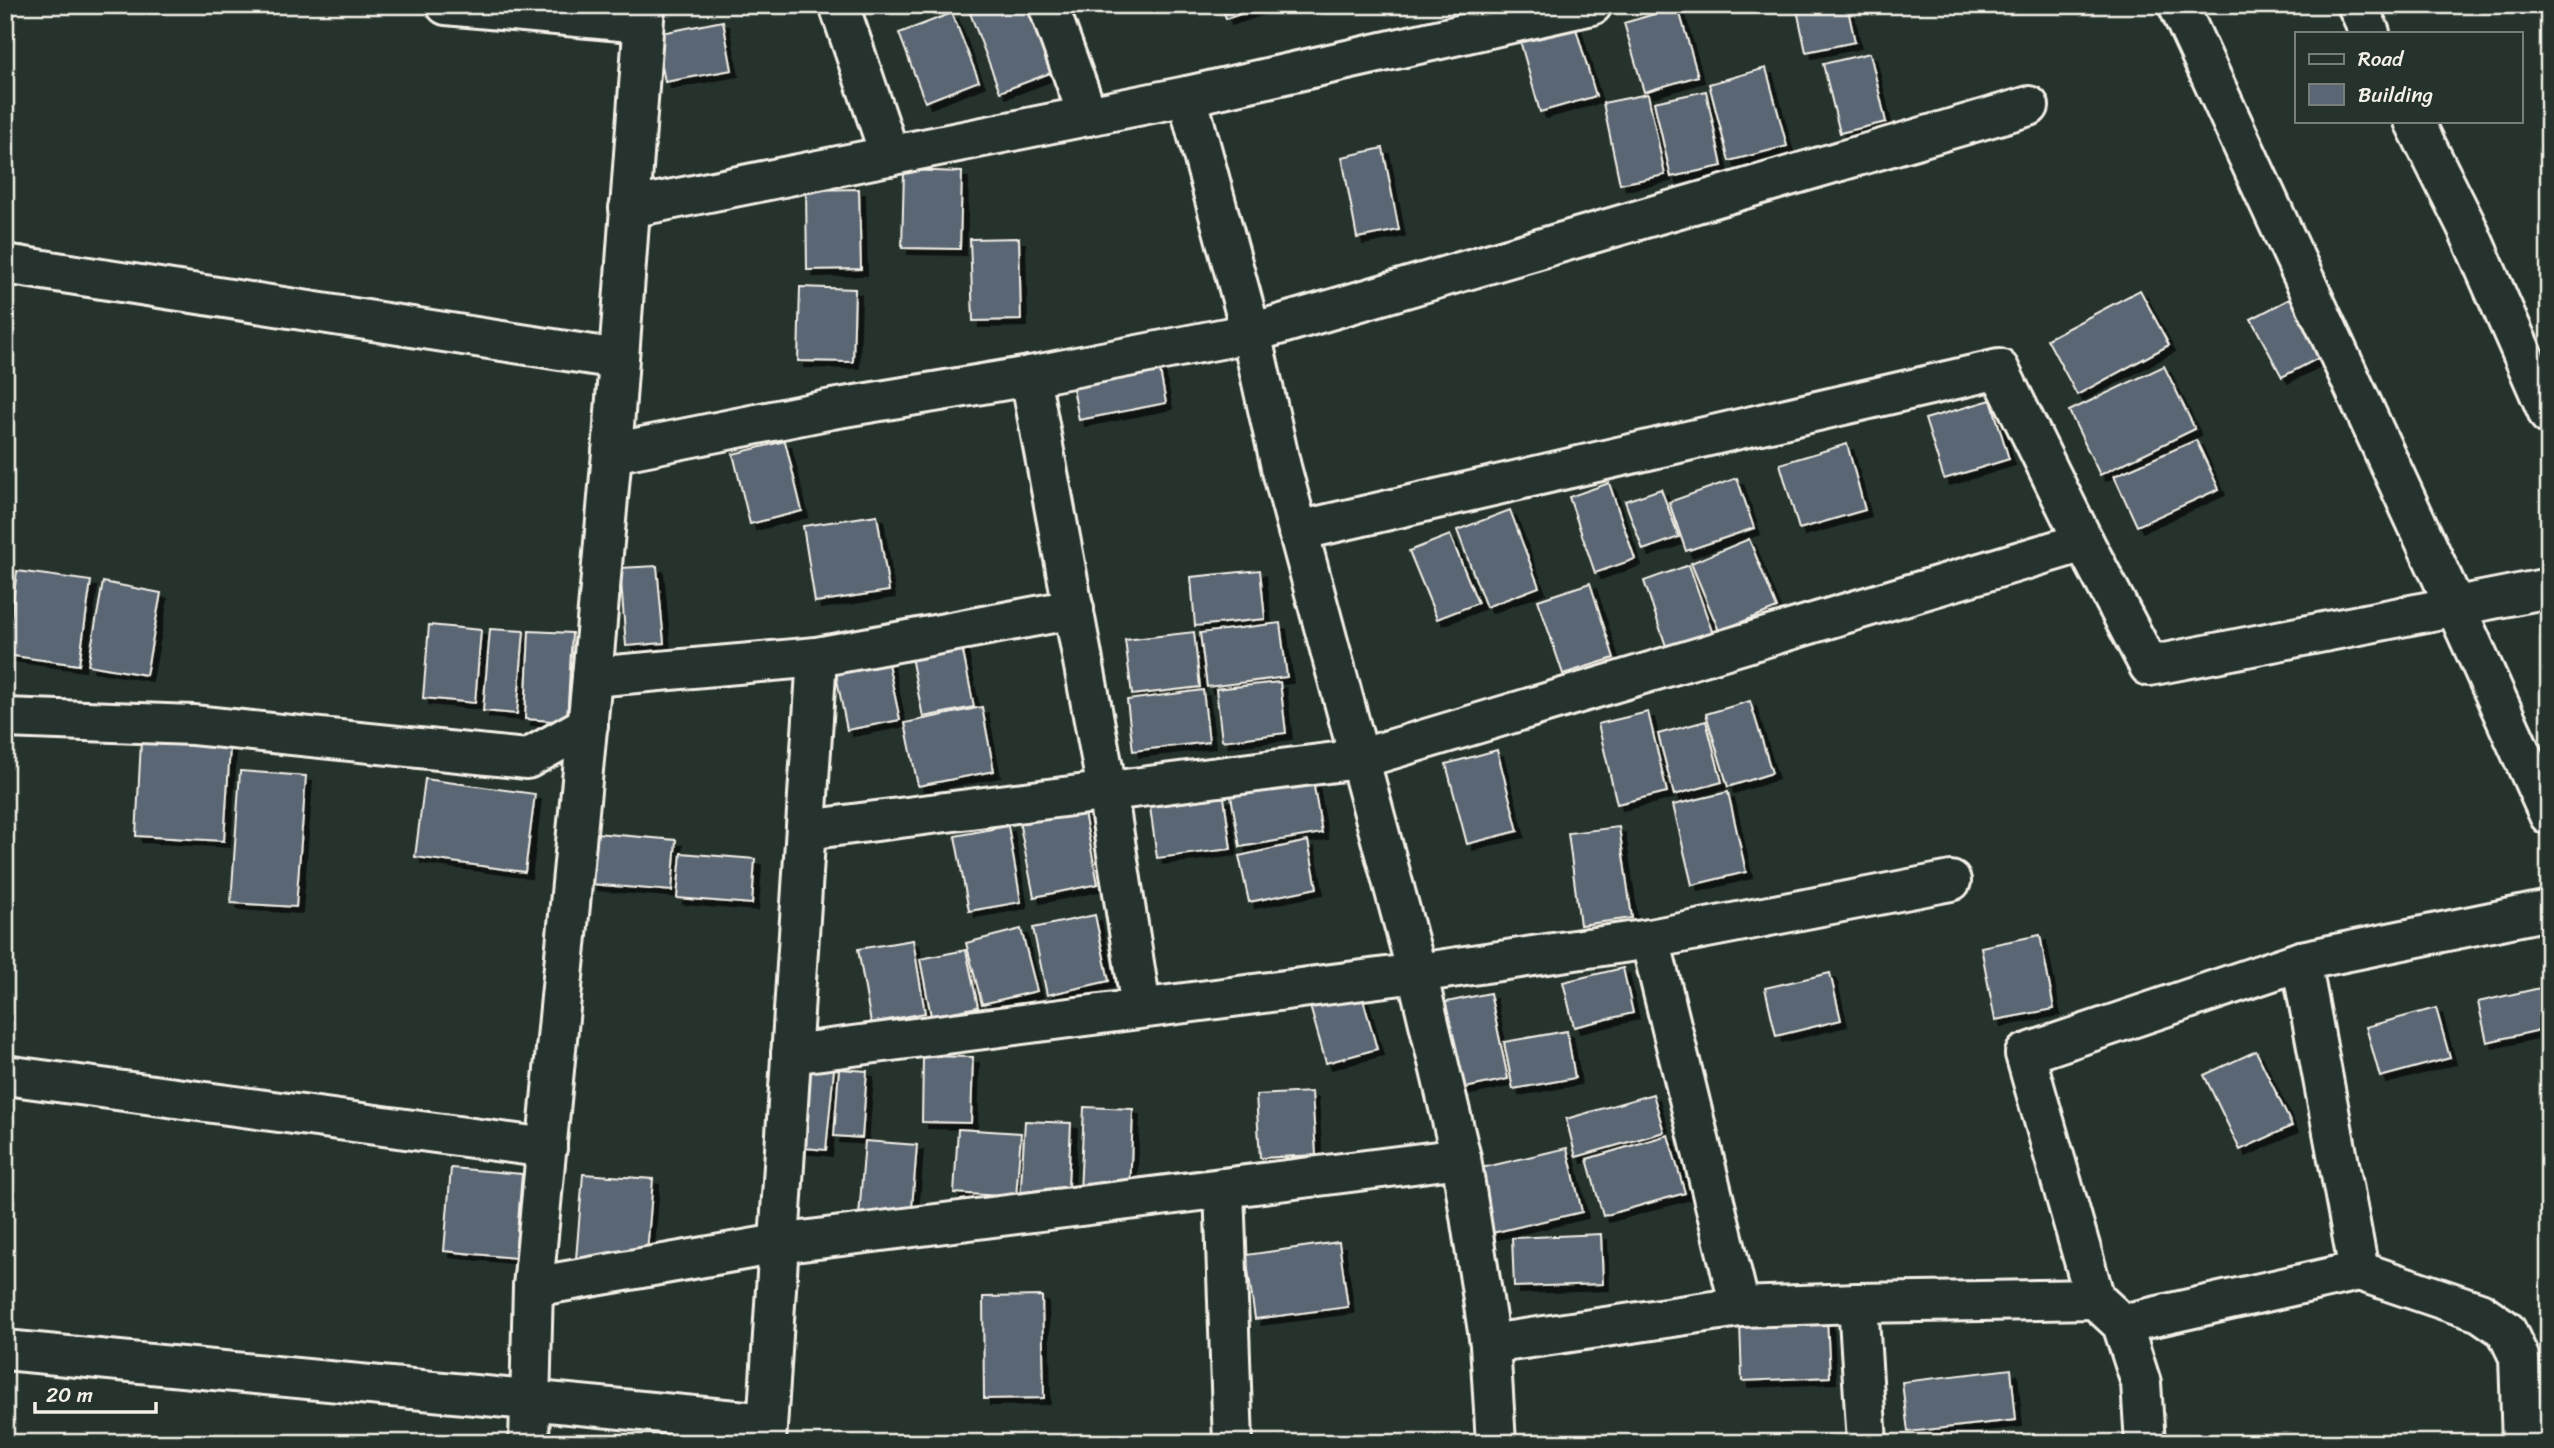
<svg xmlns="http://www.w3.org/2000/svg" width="2554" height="1448" font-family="Sriracha,sans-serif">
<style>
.building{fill:#5a6673;stroke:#f4f1e8;stroke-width:2;filter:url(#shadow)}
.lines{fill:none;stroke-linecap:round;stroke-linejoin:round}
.street-casing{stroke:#f4f1e8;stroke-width:44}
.secondary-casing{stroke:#f4f1e8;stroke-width:44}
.street{stroke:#26332d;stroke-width:38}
.secondary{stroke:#26332d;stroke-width:38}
</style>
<defs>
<filter id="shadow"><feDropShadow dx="6" dy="6" stdDeviation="0" flood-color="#0009"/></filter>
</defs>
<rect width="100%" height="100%" fill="#26332d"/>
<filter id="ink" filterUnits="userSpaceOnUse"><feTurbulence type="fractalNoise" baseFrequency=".0143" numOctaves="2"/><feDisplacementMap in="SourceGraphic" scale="14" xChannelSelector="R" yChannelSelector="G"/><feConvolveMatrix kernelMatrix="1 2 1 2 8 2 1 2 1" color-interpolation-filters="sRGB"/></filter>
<g filter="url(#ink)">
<!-- building -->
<g class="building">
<polygon points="967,5 1027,5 1053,72 1000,92"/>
<polygon points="1222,5 1267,5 1226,19"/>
<polygon points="1796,5 1847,5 1855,42 1806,52"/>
<polygon points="1678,7 1698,76 1644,92 1624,23"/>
<polygon points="952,13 979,81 925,102 899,33"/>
<polygon points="723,21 732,70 665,82 656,34"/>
<polygon points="1574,22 1596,96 1540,112 1519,37"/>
<polygon points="1870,53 1886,122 1840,133 1823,64"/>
<polygon points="1766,68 1787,146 1729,161 1709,84"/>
<polygon points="1706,91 1722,166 1671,177 1654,102"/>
<polygon points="1648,94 1665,175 1620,184 1603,103"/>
<polygon points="1383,148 1399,230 1357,238 1342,157"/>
<polygon points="904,170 962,172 960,249 902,248"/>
<polygon points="859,189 861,269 807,270 806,190"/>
<polygon points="1019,238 1021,320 973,321 970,239"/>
<polygon points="800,287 855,289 853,362 798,361"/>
<polygon points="2140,290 2169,345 2077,395 2047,339"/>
<polygon points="2299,294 2330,352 2282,377 2251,319"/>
<polygon points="1157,355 1166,403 1079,420 1070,372"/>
<polygon points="2164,366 2195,429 2100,475 2069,411"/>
<polygon points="1991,400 2009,459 1944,479 1925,419"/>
<polygon points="2196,440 2219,489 2137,526 2114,476"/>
<polygon points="785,441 802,511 750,524 733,454"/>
<polygon points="1847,444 1865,510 1799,529 1780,464"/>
<polygon points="1737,478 1754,528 1686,551 1669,502"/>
<polygon points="1609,483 1635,559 1595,573 1569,497"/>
<polygon points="1661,489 1679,537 1643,550 1625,501"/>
<polygon points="1510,510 1539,587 1486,607 1457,530"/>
<polygon points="877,515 889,591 815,602 803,526"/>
<polygon points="1450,535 1478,603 1437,619 1409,551"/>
<polygon points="1749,539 1777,608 1719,631 1691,563"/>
<polygon points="1689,565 1714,637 1668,652 1644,581"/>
<polygon points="657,566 664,643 626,646 620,568"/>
<polygon points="1260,570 1265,619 1195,626 1191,577"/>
<polygon points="17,571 91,581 79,665 6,655"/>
<polygon points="103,582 161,593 146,675 88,665"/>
<polygon points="1590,583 1614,658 1563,674 1538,600"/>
<polygon points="1280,623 1287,677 1207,687 1200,633"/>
<polygon points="429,625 481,630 475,703 423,698"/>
<polygon points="490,629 524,631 517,714 483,711"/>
<polygon points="529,631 572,633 567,722 525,719"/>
<polygon points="1194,632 1200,687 1132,695 1125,640"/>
<polygon points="960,637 974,707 923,717 909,647"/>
<polygon points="886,654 900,720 847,730 834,664"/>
<polygon points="1280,682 1286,733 1222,741 1216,689"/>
<polygon points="1203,690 1209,742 1133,751 1127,700"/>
<polygon points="1750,701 1772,773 1728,787 1706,714"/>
<polygon points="982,707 994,771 918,786 905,723"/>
<polygon points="1648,712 1667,792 1617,804 1598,724"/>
<polygon points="1706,721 1722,782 1674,795 1658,734"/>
<polygon points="141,742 230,747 224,841 136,836"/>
<polygon points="1497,750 1518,831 1467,844 1446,764"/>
<polygon points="240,771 306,776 296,907 231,903"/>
<polygon points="425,779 535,794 525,872 415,857"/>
<polygon points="1313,781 1322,833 1240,847 1231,796"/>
<polygon points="1728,792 1746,872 1692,885 1673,805"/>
<polygon points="1224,797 1231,849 1157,858 1150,807"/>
<polygon points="1083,808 1098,884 1034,897 1019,821"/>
<polygon points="1008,826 1021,902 969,911 955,836"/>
<polygon points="1619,827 1632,918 1580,925 1568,833"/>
<polygon points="595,833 676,840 672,891 591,884"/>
<polygon points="1308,841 1317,888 1249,902 1239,856"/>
<polygon points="681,853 755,859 752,904 677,898"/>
<polygon points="1095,915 1109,981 1047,995 1033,928"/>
<polygon points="1021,929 1037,991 982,1004 966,943"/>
<polygon points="2040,935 2054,1009 1995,1020 1981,947"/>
<polygon points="913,940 925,1013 871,1023 858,949"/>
<polygon points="966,950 978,1007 931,1016 920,959"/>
<polygon points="1623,968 1633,1013 1574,1027 1563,982"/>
<polygon points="1830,973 1841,1020 1776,1036 1765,988"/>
<polygon points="2549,986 2549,1028 2487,1042 2478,1002"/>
<polygon points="1361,992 1377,1049 1326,1063 1310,1006"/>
<polygon points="1490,993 1508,1079 1460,1089 1442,1003"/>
<polygon points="2436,1008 2450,1058 2380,1077 2366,1027"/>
<polygon points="1567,1031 1575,1078 1513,1089 1504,1042"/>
<polygon points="2256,1051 2292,1126 2240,1150 2204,1075"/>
<polygon points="923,1056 973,1057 971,1123 922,1122"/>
<polygon points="803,1066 834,1069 826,1150 794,1147"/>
<polygon points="839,1069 867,1071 862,1138 834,1136"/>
<polygon points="1312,1092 1316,1155 1260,1158 1256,1095"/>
<polygon points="1653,1094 1664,1132 1576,1157 1566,1119"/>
<polygon points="1084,1107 1133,1109 1130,1194 1080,1193"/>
<polygon points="1025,1121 1071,1123 1067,1206 1020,1203"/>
<polygon points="958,1129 1021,1133 1016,1197 954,1193"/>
<polygon points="1668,1135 1685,1193 1603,1216 1587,1159"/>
<polygon points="865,1141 917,1145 911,1220 859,1216"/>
<polygon points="1567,1148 1582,1212 1492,1233 1477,1169"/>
<polygon points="451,1168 522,1174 515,1258 444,1251"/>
<polygon points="583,1174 653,1179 646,1265 576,1259"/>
<polygon points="1601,1234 1603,1284 1514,1287 1512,1238"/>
<polygon points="1339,1242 1348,1307 1255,1319 1246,1255"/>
<polygon points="1042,1296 1044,1398 984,1399 983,1297"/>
<polygon points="1827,1319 1830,1377 1742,1381 1740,1323"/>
<polygon points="2011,1369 2016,1420 1908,1432 1902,1382"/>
</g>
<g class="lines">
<!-- street casing -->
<g class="street-casing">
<g id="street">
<polyline points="446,5 643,23"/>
<polyline points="645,5 612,453 592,677 533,1287 778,1244 1461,1158"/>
<polyline points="839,5 890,156"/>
<polyline points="1048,5 1088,116"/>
<polyline points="2178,5 2455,606 2549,815"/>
<polyline points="1187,96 1251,333 1281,467 1417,973 1461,1158 1490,1344 1496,1443"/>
<polyline points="629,208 1187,96 1592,5"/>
<polyline points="5,264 618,359"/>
<polyline points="1030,376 1107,790 1141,1008"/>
<polyline points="612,453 832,409 1030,376 1251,333 2029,106"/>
<polyline points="1298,531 1999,369 2084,542 2149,666 2549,588"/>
<polyline points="592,677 817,657 1074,609"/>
<polyline points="5,718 193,725 527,759 588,725"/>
<polyline points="806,830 1359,759 2084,542"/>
<polyline points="1650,939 1740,1307 1858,1303 2095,1299"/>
<polyline points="2301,961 2359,1271"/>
<polyline points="791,1054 1417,973 1650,939 1951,881"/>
<polyline points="5,1075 547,1148"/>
<polyline points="1224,1188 1233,1443"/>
<polyline points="1858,1303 1867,1443"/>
<polyline points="2122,1324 2359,1271 2480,1312 2506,1330 2519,1357 2522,1443"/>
<polyline points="1490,1344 1740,1307"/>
<polyline points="5,1350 767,1423"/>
<polyline points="529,1443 533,1287"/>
<polyline points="766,1443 817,657"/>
<polyline points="2145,1443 2141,1383 2122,1324 2095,1299 2025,1054 2301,961 2549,910"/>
</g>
</g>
<!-- secondary casing -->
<g class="secondary-casing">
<g id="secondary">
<polyline points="2357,5 2370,33"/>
<polyline points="2414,121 2466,225 2549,415"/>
</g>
</g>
<!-- street -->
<use href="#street" class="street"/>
<!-- secondary -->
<use href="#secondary" class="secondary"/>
</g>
</g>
<!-- margin -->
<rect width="2554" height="1448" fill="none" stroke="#26332d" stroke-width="28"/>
<rect x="14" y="14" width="2526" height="1420" fill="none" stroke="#f4f1e8" stroke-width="2.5" filter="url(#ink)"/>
<!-- legend -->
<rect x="2295" y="32" width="228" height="91" fill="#26332d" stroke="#787f78" stroke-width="2"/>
<rect x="2309" y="54" width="35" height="10" fill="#26332d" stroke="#787f78" stroke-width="2"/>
<text x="2358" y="66" font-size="21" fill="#f4f1e8">Road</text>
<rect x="2309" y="84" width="35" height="21" fill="#5a6673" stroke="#787f78" stroke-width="2"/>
<text x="2358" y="102" font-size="21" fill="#f4f1e8">Building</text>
<!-- scale -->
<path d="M35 1402v10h121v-10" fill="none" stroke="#f4f1e8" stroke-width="3.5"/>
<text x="46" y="1402" font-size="21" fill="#f4f1e8" stroke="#26332d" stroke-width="5" paint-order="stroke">20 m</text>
</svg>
